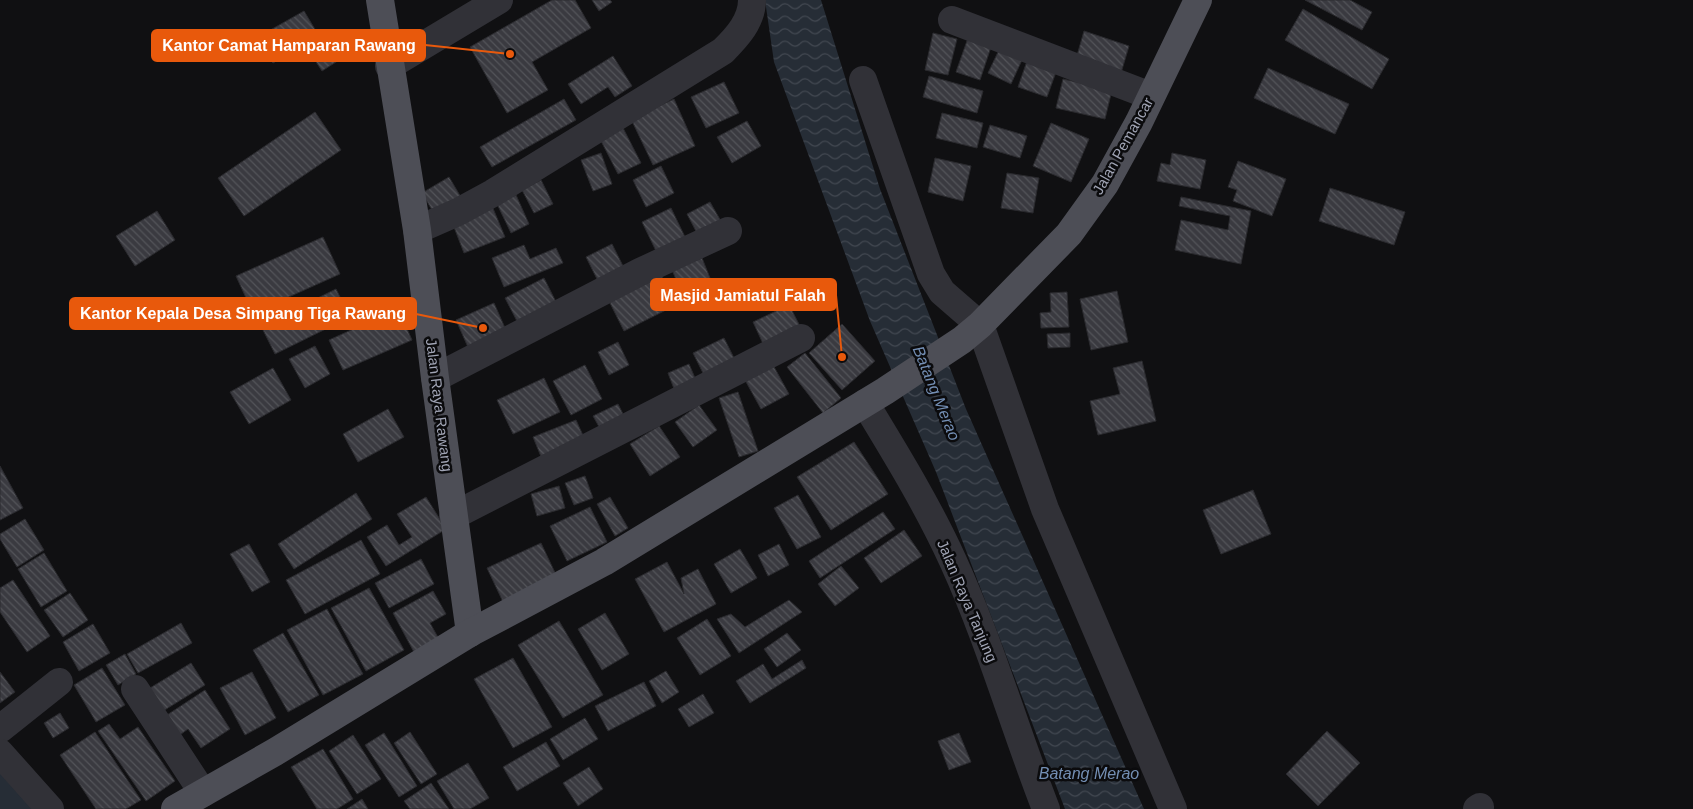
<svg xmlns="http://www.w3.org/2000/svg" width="1693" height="809" font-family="Arial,sans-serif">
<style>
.water{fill:url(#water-waves)}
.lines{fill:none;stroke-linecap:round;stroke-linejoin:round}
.river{stroke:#262d36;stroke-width:46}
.building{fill:url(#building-back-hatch);stroke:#2a2a2e}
.minor{stroke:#313137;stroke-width:28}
.major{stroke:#4d4e56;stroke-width:28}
.labels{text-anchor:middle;stroke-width:5;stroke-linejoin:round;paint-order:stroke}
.street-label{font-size:15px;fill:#a0a4b4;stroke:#0b0b0d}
.water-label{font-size:16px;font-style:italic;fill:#738eb3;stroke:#0b0b0d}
.leader{fill:none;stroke:#e8590c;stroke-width:2}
.callout-dot{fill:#e8590c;stroke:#0b0b0d;stroke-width:2}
.callout{fill:#e8590c;stroke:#e8590c;stroke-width:2}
.callout-label{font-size:16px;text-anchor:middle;font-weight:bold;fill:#fff}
</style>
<defs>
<pattern id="water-waves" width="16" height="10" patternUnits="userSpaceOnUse" patternTransform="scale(1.25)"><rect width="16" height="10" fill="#262d36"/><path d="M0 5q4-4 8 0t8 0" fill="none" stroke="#424851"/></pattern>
<pattern id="building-back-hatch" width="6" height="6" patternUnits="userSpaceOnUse" patternTransform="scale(1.25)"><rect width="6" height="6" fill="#3a3a40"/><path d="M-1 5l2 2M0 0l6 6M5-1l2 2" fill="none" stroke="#535459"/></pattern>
</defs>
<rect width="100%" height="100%" fill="#101012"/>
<!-- water -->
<polygon class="water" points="765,0 821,0 880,189 966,409 1144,809 1065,809 936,472 870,321 774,62"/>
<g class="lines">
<!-- river -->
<polyline class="river" points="0,781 24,809"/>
</g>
<!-- building -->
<g class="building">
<polygon points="552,0 575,0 591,28 532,62 548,90 507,113 470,47"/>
<polygon points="592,0 610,0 612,2 599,11"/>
<polygon points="1305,0 1350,0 1372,12 1362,30"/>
<polygon points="1303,9 1389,59 1372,89 1285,40"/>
<polygon points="304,11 319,36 273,63 258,37"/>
<polygon points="1084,31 1129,46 1121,73 1076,59"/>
<polygon points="341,32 353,51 322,71 309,51"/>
<polygon points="933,33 957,39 948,75 925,70"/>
<polygon points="968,38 991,47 980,80 956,72"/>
<polygon points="999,50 1022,60 1011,84 988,73"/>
<polygon points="613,56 632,86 615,97 608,87 581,104 568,84"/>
<polygon points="1027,61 1056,72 1047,97 1018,87"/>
<polygon points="1268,68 1349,104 1335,134 1254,98"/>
<polygon points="929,76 983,91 977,113 923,97"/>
<polygon points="1063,79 1112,90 1105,119 1056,108"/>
<polygon points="724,82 739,113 706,128 691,97"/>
<polygon points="564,99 576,120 492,167 480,147"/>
<polygon points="674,99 695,146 653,165 631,119"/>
<polygon points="315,112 341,150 244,216 218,178"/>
<polygon points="942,113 983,123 977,148 936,138"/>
<polygon points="747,121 761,146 732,163 717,137"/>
<polygon points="1051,123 1089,139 1071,182 1033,166"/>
<polygon points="990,125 1027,136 1020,158 983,147"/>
<polygon points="623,128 641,163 618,174 600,139"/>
<polygon points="601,153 612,184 593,191 581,160"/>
<polygon points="1172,153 1206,160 1200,189 1157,181 1161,163 1170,165"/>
<polygon points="935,158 971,166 963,201 928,192"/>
<polygon points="1238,161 1286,179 1272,216 1233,201 1237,190 1228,187"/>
<polygon points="661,166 674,193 646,207 633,180"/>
<polygon points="1007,173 1039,178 1033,213 1001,208"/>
<polygon points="449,177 462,199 435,215 422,193"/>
<polygon points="541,180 553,204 534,213 522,190"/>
<polygon points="1330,188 1405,212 1394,245 1319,221"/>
<polygon points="516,195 529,224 511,233 497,204"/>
<polygon points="1181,197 1251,211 1241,264 1175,250 1181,220 1228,230 1230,216 1179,206"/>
<polygon points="710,202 722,223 698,235 687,214"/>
<polygon points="492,206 505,237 464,253 452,222"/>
<polygon points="671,208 686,239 657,253 642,222"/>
<polygon points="157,211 175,240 135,266 116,236"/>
<polygon points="323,237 340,274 253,313 236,276"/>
<polygon points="612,244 625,270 599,283 586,257"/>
<polygon points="524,245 530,259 556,248 563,263 504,287 492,258"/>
<polygon points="702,258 714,288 685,300 672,270"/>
<polygon points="659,271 676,305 624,331 607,297"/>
<polygon points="544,278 558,306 519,325 505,298"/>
<polygon points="336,289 350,317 275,354 261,326"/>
<polygon points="1117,291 1128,342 1091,350 1080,299"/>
<polygon points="1067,292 1069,327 1041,328 1040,313 1051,312 1050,293"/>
<polygon points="494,303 509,337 471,354 456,320"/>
<polygon points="789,305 802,330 765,348 753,322"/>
<polygon points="398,309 412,340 343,370 329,340"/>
<polygon points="842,324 875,361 842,390 809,353"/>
<polygon points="1070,333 1070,347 1048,348 1047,334"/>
<polygon points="724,338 736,362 705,377 693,353"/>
<polygon points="618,342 629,365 609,375 598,352"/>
<polygon points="315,346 330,374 305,388 289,359"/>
<polygon points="805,353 841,398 823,413 787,367"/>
<polygon points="1142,361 1156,421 1098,435 1090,401 1120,394 1113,368"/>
<polygon points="689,364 698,385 676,394 668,373"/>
<polygon points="585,365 602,399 571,415 553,381"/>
<polygon points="773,365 789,394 761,409 745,380"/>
<polygon points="273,368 291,400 249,424 230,392"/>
<polygon points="544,378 560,412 513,434 497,400"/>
<polygon points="738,392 758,451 739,457 719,398"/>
<polygon points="618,404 626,420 602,432 593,416"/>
<polygon points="699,405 717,430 693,447 675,422"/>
<polygon points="388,409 404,437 358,462 343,434"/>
<polygon points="576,420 586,442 542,459 533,437"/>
<polygon points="659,426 680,457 650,476 630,444"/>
<polygon points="854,442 888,494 831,530 797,477"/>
<polygon points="0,466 23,508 0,520"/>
<polygon points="585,476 593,498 574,505 565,483"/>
<polygon points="559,486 565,508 537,516 531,494"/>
<polygon points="1253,490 1271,534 1221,554 1203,510"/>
<polygon points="356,493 372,519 294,569 278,544"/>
<polygon points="798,495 821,537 797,549 774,508"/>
<polygon points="426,497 446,529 386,566 367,537 387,525 399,545 412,537 397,514"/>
<polygon points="610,497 628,528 615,536 597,504"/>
<polygon points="590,507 607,542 567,561 550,526"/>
<polygon points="883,512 895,529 820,578 809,561"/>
<polygon points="25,519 44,550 17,567 0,539 0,534"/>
<polygon points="904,530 922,556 881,583 864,558"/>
<polygon points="361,540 380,574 305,614 286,580"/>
<polygon points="541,543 558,579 504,604 487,568"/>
<polygon points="249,544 270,582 252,592 230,554"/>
<polygon points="779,544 789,565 768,576 758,555"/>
<polygon points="740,549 757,578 731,593 714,564"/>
<polygon points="44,553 67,591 41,607 18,569"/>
<polygon points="421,559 434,584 389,608 375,583"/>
<polygon points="667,562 684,594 681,578 698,569 716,604 664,632 635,579"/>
<polygon points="841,566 859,588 835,606 818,584"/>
<polygon points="13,580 50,636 27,652 0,612 0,588"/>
<polygon points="369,588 404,650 366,671 331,608"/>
<polygon points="433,591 446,614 430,623 440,641 415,654 393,613"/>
<polygon points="70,593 88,620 63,637 44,610"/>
<polygon points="789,600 802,612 739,653 717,619 731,614 745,627"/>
<polygon points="327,609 363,674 323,695 287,630"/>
<polygon points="605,613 629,654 602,670 578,629"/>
<polygon points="707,619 731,656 700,675 677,638"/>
<polygon points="559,621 603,695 563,718 518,645"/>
<polygon points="181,623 192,643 138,673 127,654"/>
<polygon points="93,624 110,653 79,671 63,642"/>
<polygon points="283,633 319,695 288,712 253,650"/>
<polygon points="787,633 801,650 777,667 764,649"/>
<polygon points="125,654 136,674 118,685 106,665"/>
<polygon points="513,658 552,727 513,748 474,679"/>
<polygon points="802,660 806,668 750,703 736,681 763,664 772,679"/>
<polygon points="191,663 205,685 163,711 150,688"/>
<polygon points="102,668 125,705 96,722 74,685"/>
<polygon points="666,671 679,692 662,703 649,681"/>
<polygon points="0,672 15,692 0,703"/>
<polygon points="252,672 276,718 245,735 220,688"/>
<polygon points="644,682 656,706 608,731 595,706"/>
<polygon points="205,690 230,729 201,748 188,729 177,737 164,717"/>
<polygon points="703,694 714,713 689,727 678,709"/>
<polygon points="60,713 69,728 53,738 44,723"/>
<polygon points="585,718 598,739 563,760 550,739"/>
<polygon points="109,724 120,739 138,727 175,781 146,801 98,731"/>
<polygon points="1327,731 1360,763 1318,806 1286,774"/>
<polygon points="95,732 141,800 126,809 96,809 60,755"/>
<polygon points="410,732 437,774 421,784 394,743"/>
<polygon points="384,733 417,786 399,797 365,745"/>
<polygon points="959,733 971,762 949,770 938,741"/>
<polygon points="353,735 381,779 357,794 329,751"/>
<polygon points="546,742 560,766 517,791 503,767"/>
<polygon points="323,749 353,799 337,809 317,809 291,767"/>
<polygon points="468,763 489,798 470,809 454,809 437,781"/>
<polygon points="589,767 603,789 578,806 563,783"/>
<polygon points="431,783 449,809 410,809 404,801"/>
<polygon points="362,799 368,809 347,809"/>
</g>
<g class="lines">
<!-- minor -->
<g class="minor">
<polyline points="952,20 1151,96"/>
<polyline points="389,66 499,0"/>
<polyline points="863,80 931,274 942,292 980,325 1045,509 1173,809"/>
<path d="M417,230L458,212L493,193L723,51C737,37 752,21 752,0"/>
<polyline points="435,378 640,272 728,231"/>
<path d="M865,403C896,454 928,506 953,561C990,642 1014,727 1046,809"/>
<polyline points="453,516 801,338"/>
<polyline points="135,689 203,793"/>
<polyline points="0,729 59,682"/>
<polyline points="0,753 50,809"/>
<polyline points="1477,809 1480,807"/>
</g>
<!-- major -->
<g class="major">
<polyline points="380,0 417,230 435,378 470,633"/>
<polyline points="175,809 275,752 470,633 604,562 885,391 962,340 980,325 1069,234 1105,184 1139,122 1198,0"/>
</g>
</g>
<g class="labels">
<!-- street labels -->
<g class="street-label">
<text transform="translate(1123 146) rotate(-61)" y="5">Jalan Pemancar</text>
<text transform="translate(439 405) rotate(83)" y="5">Jalan Raya Rawang</text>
<text transform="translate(967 601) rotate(67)" y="5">Jalan Raya Tanjung</text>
</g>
<!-- water labels -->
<g class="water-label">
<text transform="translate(937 393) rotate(68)" y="6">Batang Merao</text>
<text x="1089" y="779">Batang Merao</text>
</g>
</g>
<!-- callouts -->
<path class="leader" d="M510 54L425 45M842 357L836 295M483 328L416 314"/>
<g class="callout-dot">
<circle cx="510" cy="54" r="5"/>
<circle cx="842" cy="357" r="5"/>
<circle cx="483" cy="328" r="5"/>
</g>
<g class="callout">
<rect x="152" y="30" width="273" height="31" rx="5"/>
<rect x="651" y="279" width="185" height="31" rx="5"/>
<rect x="70" y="298" width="346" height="31" rx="5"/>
</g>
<g class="callout-label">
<text x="289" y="51">Kantor Camat Hamparan Rawang</text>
<text x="743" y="301">Masjid Jamiatul Falah</text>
<text x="243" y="319">Kantor Kepala Desa Simpang Tiga Rawang</text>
</g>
</svg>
